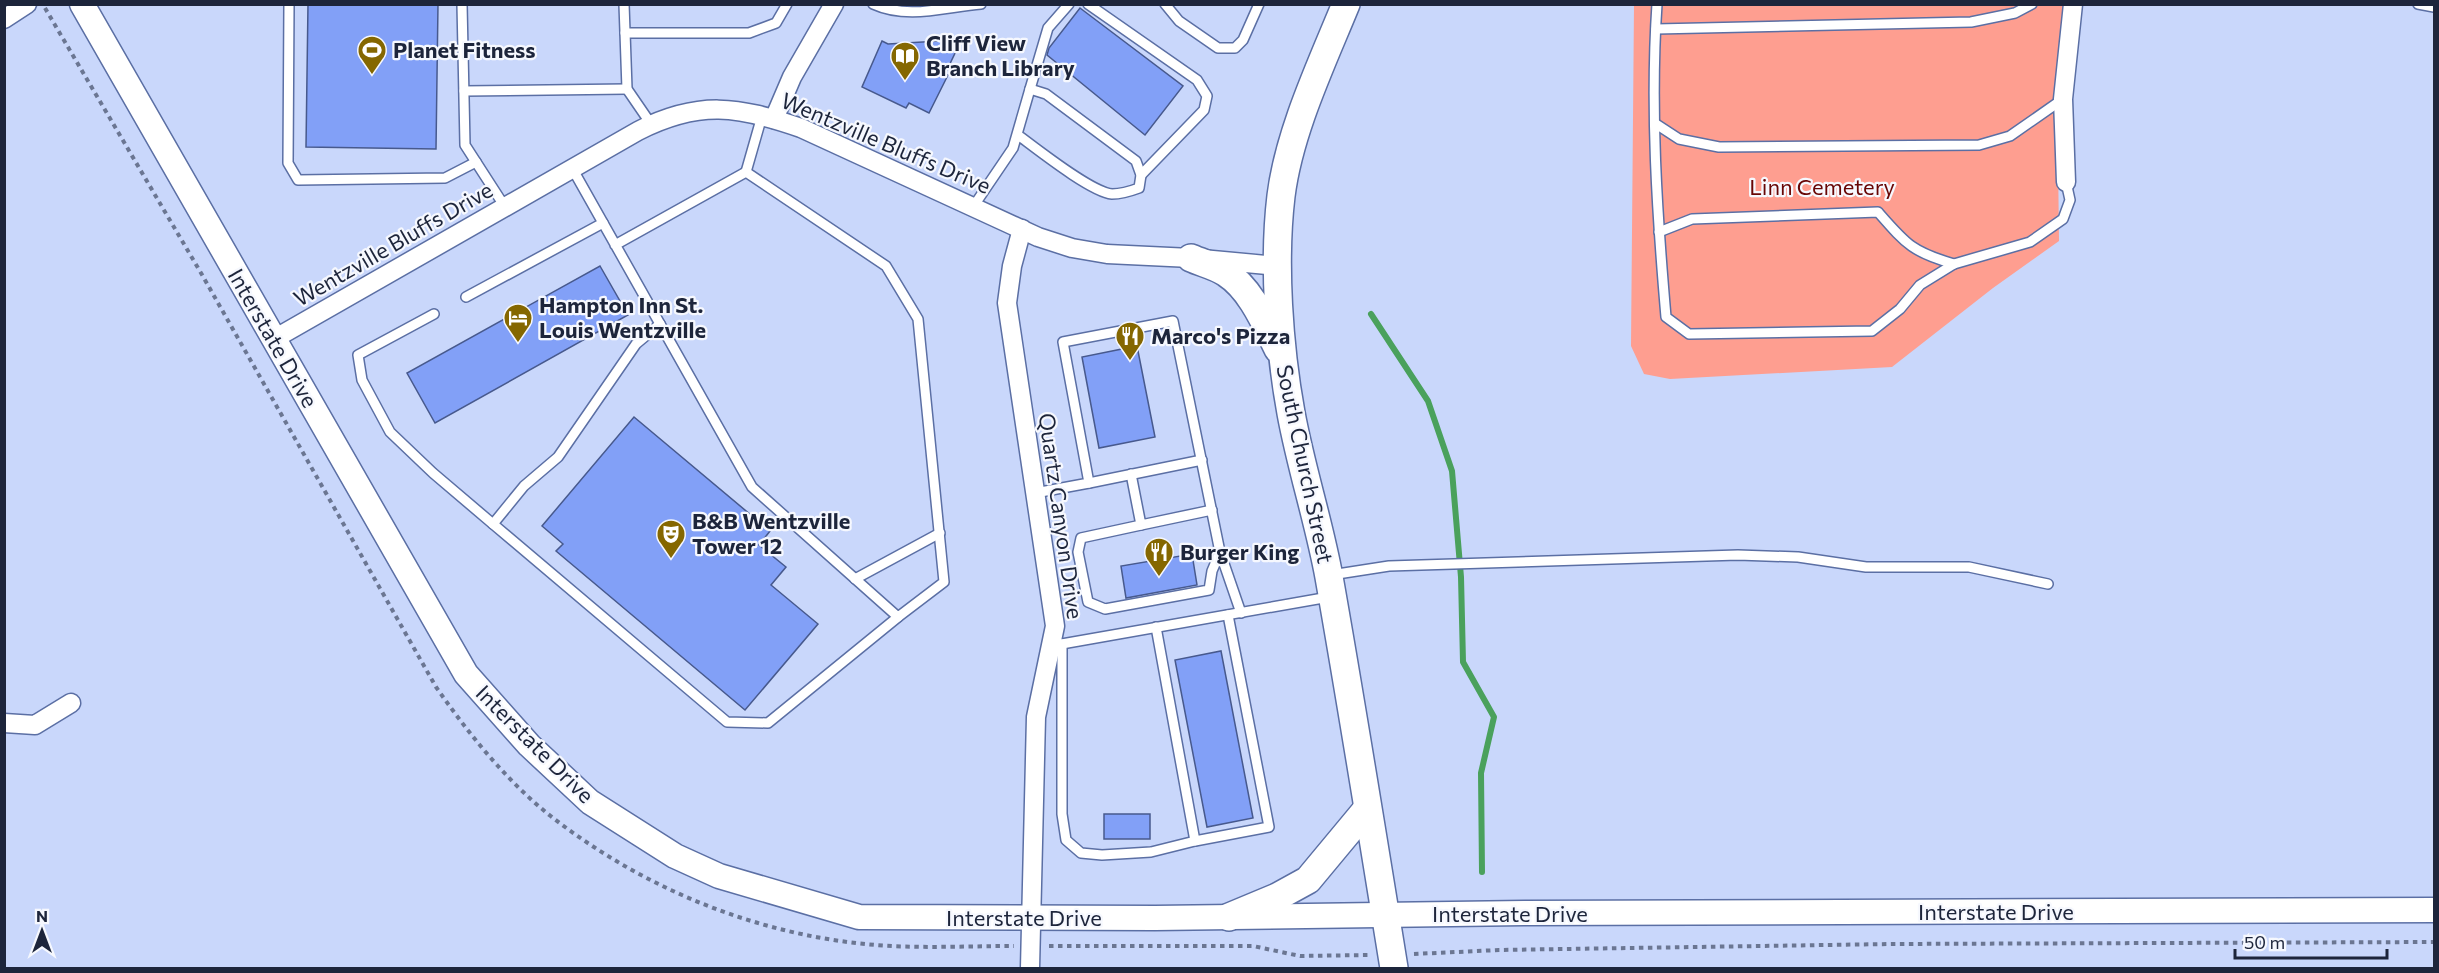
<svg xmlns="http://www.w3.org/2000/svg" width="2439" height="973" font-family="Commissioner,sans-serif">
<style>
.green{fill:#fe9e90}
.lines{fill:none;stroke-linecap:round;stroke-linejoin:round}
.stream{stroke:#4aa15c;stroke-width:6}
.building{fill:#82a0f7;stroke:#47598d;stroke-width:1.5}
.service-casing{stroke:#5b6fa4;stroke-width:12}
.minor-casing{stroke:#5b6fa4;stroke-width:21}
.secondary-casing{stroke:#5b6fa4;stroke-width:27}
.primary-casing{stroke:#5b6fa4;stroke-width:30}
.path{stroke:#6b7692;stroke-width:4;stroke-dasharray:4.5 4.5;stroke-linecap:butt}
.service{stroke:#fff;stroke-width:9}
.minor{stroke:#fff;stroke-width:18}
.secondary{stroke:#fff;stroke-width:24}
.primary{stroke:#fff;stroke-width:27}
.labels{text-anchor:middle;stroke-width:4.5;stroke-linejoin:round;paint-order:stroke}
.poi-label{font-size:22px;font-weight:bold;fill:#1d253b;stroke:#f6f8fe;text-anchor:start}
.street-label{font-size:22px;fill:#1d253b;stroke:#f6f8fe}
.park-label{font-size:22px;fill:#680605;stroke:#f6f8fe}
</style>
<rect width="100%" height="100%" fill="#c9d7fb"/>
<!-- green -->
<polygon class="green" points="1634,5 2066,5 2057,73 2059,241 1993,288 1892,367 1670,379 1644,374 1631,346"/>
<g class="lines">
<!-- stream -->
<polyline class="stream" points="1371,314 1428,401 1452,471 1461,577 1463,662 1494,717 1481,773 1482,872"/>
</g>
<!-- building -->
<g class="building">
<polygon points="308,4 438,4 436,149 306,147"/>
<polygon points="1080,8 1183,86 1145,135 1047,55 1049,48"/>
<polygon points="882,41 888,44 940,41 957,49 945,74 948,75 929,113 909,103 906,108 862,87"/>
<polygon points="600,266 628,315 435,423 407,373"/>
<polygon points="1137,346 1155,437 1099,448 1082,357"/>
<polygon points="634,417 770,531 759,545 786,567 771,585 818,624 745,710 556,551 563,544 542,526"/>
<polygon points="1192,554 1197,585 1126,598 1121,566"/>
<polygon points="1221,651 1253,818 1207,827 1175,660"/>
<rect x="1104" y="814" width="46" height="25"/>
</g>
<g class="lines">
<!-- service casing -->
<g class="service-casing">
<g id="service">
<polyline points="289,4 288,163 298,180 445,178 476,162"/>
<polyline points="462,4 465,145 505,207"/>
<polyline points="624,4 627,89 651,124"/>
<path d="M873,4C908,20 945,7 981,4"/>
<polyline points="1088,4 1197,80 1207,96 1204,110 1141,175"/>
<polyline points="1165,4 1179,21 1218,48 1235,48 1243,40 1259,4"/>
<path d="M1657,4C1650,108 1657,213 1666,317L1689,334L1872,331L1900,309L1920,285L1954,264L2030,242L2063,219L2070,200L2066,182"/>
<polyline points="2418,4 2434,7"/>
<polyline points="1656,29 1971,22 2015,13 2032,4"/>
<polyline points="625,33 749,33 776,23 787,4"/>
<polyline points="1030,89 1048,28 1069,4"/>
<polyline points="464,91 627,89"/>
<polyline points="1656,124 1679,139 1719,147 1979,145 2010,136 2063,99"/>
<polyline points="572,168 752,487 898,617 944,582 918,319 886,266 746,172 615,245"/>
<polyline points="746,172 762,116"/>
<path d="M973,207L1013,148L1030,89L1046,94L1136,161L1141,175L1139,188C1131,191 1122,194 1112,194C1091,192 1037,149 1018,135"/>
<path d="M1659,232L1692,219L1878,212C1906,244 1912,252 1954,264"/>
<polyline points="466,297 603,223"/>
<polyline points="434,314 358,355 362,380 390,432 433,473 493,524"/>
<polyline points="660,324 636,344 558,457 524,486 493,524 727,722 768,723 898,617"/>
<polyline points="1131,474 1141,525 1212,510"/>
<polyline points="1089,483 1202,460"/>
<polyline points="1035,493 1089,483 1063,342 1173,321 1220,552 1241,613"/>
<polyline points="1141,525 1081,538 1078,552 1088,602 1105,609 1209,590 1212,571 1220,552"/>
<polyline points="1331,575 1389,566 1738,555 1798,557 1866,567 1969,567 2048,584"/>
<polyline points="855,579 940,533"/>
<polyline points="1156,627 1195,841 1269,827 1228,615"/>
<polyline points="1062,644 1062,814 1066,840 1081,853 1102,855 1151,852 1195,841"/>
<polyline points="1056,645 1329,597"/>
</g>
</g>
<!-- minor casing -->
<g class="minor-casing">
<g id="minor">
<polyline points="4,19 27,4"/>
<polyline points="774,119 792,77 834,4"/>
<polyline points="2066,182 2063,99 2073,4"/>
<polyline points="1022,229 1012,266 1007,303 1055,626 1036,717 1030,968"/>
<path d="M274,339L638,131C699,100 738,106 801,128L1038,237L1072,248L1107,254L1191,258L1278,266"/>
<polyline points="4,723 35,725 71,703"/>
</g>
</g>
<!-- secondary casing -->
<g class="secondary-casing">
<polyline id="secondary" points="82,4 466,674 529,745 590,802 675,856 719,876 859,917 1155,918 1524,913 2434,910"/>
</g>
<!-- primary casing -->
<g class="primary-casing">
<g id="primary">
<path d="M1346,4C1321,65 1289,132 1281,196C1273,263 1279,347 1291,413C1301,468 1319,522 1329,577C1352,707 1373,838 1394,968"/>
<path d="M1191,258C1202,263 1216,266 1226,273C1251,289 1265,323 1278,349"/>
<polyline points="1229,917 1277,897 1308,880 1367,809"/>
</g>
</g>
<!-- path -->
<g class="path">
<path d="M45,8L201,273L436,687C471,737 511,787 561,824C649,890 755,933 865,944C914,949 965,946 1014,946"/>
<polyline points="1049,946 1253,946 1300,956 1370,955"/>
<polyline points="1414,954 1499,950 1891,944 2434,942"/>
</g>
<!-- service -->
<use href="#service" class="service"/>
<!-- minor -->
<use href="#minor" class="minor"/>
<!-- secondary -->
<use href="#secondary" class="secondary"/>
<!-- primary -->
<use href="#primary" class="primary"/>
</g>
<!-- icons -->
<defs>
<g id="stadium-pin" transform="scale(1.5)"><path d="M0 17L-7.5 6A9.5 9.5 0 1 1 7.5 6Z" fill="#856700" stroke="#f6f8fe"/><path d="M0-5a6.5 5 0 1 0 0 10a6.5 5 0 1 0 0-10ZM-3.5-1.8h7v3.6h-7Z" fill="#fff"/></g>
<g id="library-pin" transform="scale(1.5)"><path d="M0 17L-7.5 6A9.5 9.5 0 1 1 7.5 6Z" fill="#856700" stroke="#f6f8fe"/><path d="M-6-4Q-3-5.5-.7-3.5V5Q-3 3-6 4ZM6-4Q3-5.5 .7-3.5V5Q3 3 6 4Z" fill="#fff"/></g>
<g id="hotel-pin" transform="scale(1.5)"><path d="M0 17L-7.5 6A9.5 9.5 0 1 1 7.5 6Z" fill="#856700" stroke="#f6f8fe"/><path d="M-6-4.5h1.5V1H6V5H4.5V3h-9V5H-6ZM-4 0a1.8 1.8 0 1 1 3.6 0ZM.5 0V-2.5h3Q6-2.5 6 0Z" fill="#fff"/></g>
<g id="restaurant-pin" transform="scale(1.5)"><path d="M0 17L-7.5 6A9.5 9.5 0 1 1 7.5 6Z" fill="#856700" stroke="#f6f8fe"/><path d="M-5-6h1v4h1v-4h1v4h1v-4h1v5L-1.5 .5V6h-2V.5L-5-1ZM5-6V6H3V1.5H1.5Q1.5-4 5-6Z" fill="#fff"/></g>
<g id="theatre-pin" transform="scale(1.5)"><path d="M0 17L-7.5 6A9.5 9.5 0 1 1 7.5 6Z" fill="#856700" stroke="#f6f8fe"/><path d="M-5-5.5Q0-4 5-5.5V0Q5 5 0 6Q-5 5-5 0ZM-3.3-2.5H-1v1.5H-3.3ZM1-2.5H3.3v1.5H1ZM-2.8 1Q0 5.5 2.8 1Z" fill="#fff"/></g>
</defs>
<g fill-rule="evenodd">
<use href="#stadium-pin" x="372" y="50"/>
<use href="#library-pin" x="905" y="56"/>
<use href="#hotel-pin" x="518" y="318"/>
<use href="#restaurant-pin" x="1130" y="336"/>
<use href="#theatre-pin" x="671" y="534"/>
<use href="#restaurant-pin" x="1159" y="552"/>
</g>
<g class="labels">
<!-- poi labels -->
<g class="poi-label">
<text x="926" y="51">Cliff View<tspan x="926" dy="25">Branch Library</tspan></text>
<text x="393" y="58">Planet Fitness</text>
<text x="539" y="313">Hampton Inn St.<tspan x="539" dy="25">Louis Wentzville</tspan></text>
<text x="1151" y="344">Marco's Pizza</text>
<text x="692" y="529">B&amp;B Wentzville<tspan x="692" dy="25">Tower 12</tspan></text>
<text x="1180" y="560">Burger King</text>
</g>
<!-- street labels -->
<g class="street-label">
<text transform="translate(886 143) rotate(23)" y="8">Wentzville Bluffs Drive</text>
<text transform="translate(393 244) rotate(-30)" y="8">Wentzville Bluffs Drive</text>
<text transform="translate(273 338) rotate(60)" y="8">Interstate Drive</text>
<text transform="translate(1305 464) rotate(78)" y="8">South Church Street</text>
<text transform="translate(1061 516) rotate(82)" y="8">Quartz Canyon Drive</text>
<text transform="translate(535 744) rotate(45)" y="8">Interstate Drive</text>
<text x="1996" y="920">Interstate Drive</text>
<text x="1510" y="922">Interstate Drive</text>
<text x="1024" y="926">Interstate Drive</text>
</g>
<!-- park labels -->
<g class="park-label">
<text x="1822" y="195">Linn Cemetery</text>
</g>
</g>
<!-- border -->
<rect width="2439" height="973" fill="none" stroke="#1d253b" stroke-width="12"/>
<!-- north arrow -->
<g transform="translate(42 931)" stroke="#f6f8fe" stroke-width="4.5" paint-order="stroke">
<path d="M0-4.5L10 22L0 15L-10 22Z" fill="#1d253b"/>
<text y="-9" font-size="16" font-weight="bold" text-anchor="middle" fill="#1d253b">N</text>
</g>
<!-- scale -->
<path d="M2235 949v9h152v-9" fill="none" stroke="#1d253b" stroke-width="3"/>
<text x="2244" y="949" font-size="18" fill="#1d253b" stroke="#f6f8fe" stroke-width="4.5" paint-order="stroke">50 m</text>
</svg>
